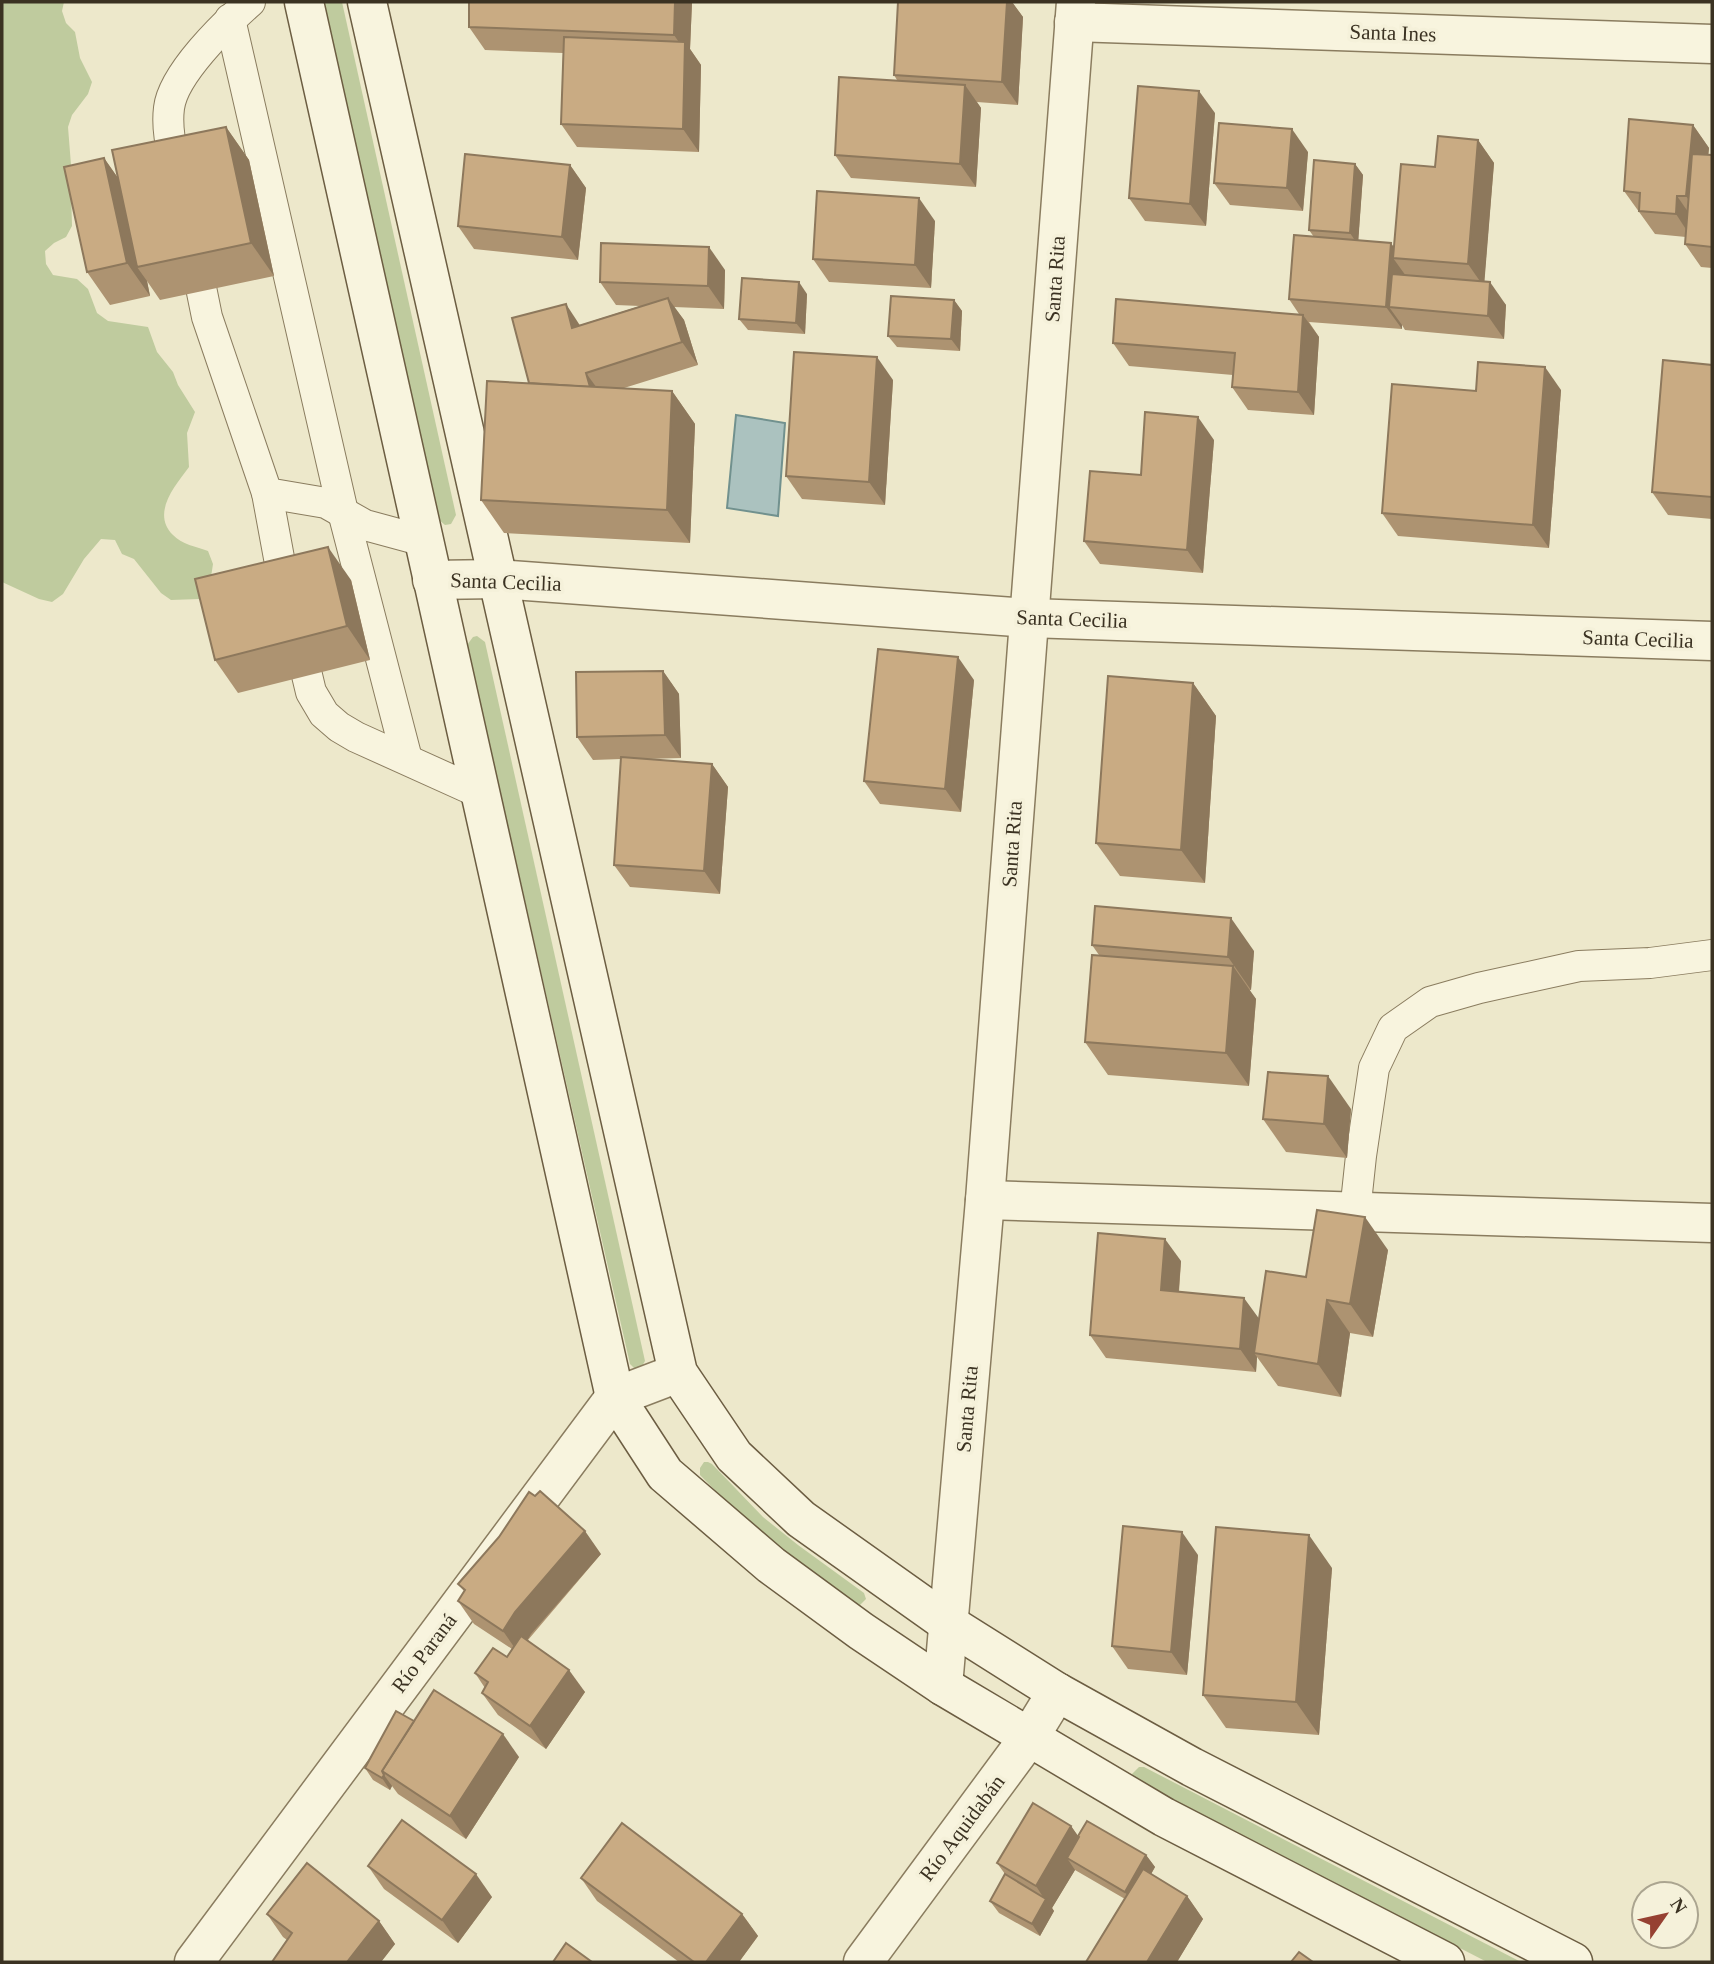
<svg xmlns="http://www.w3.org/2000/svg" width="1714" height="1964" font-family="'Times New Roman',serif">
<style>
.green{fill:#bfcb9e}
.water{fill:#abc2bf;stroke:#71918e;stroke-width:2}
.lines{fill:none;stroke-linecap:round;stroke-linejoin:round}
.lane-casing{stroke:#8a7c5f;stroke-width:32}
.street-casing{stroke:#8a7c5f;stroke-width:41}
.secondary-casing{stroke:#6c5d42;stroke-width:41}
.lane{stroke:#f8f4de;stroke-width:30}
.street{stroke:#f8f4de;stroke-width:38}
.secondary{stroke:#f8f4de;stroke-width:38}
.wall{fill:#ad9371}
.shaded-wall{fill:#8d785c}
.building{fill:#c9ab83;stroke:#8d785c;stroke-width:2}
.labels{text-anchor:middle;stroke-width:7;stroke-linejoin:round;paint-order:stroke}
.street-label{font-size:21px;fill:#3b3222;stroke:#f5f1da}
</style>
<rect width="100%" height="100%" fill="#ede8cb"/>
<!-- green -->
<g class="green">
<path d="M2,2H64L62,11L66,23L75,32L80,58L92,82L88,94L72,115L68,127L71,165L67,176L71,189L72,226L66,237L54,243L45,251L46,264L53,275L77,279L88,289L97,313L108,321L148,327L157,352L173,372L178,385L195,412L187,433L189,467C175,486 151,513 173,535C181,544 197,547 208,551L213,564L209,590L199,599L171,600L161,593L134,559L122,554L115,540L101,539L84,559L63,594L52,602L39,599L2,582Z"/>
<polygon points="323,2 342,2 456,515 451,524 445,525 438,519"/>
<polygon points="477,636 485,642 645,1361 641,1368 635,1369 630,1364 467,645 473,637"/>
<polygon points="704,1462 708,1462 712,1464 763,1517 798,1545 864,1593 866,1599 858,1607 754,1530 700,1475 700,1468"/>
<polygon points="1139,1767 1144,1767 1521,1962 1487,1962 1136,1781 1132,1774"/>
</g>
<!-- water -->
<polygon class="water" points="736,415 785,423 778,516 727,508"/>
<g class="lines">
<!-- lane casing -->
<g class="lane-casing">
<g id="lane">
<polyline points="230,19 343,512 407,759"/>
<path d="M178,177C173,154 166,132 169,108C173,74 225,24 250,2"/>
<polyline points="194,253 207,317 267,493 326,503 365,525 424,541"/>
<polyline points="267,493 279,558 311,692 324,714 339,727 356,737 480,793"/>
<polyline points="1355,1212 1361,1156 1374,1068 1393,1028 1430,1002 1479,988 1579,966 1650,963 1712,955"/>
</g>
</g>
<!-- street casing -->
<g class="street-casing">
<g id="street">
<polyline points="1074,22 1712,44"/>
<polyline points="432,580 498,579 1029,618 1712,641"/>
<polyline points="985,1200 1712,1223"/>
<polyline points="943,1686 985,1200 1076,2"/>
<polyline points="194,1962 615,1397 678,1373"/>
<polyline points="863,1962 1030,1736 1057,1692"/>
</g>
</g>
<!-- secondary casing -->
<g class="secondary-casing">
<g id="secondary">
<polyline points="304,2 615,1397 665,1474 771,1565 861,1631 943,1686 1164,1817 1445,1962"/>
<polyline points="367,2 678,1373 734,1456 801,1519 949,1624 1057,1692 1192,1767 1573,1962"/>
</g>
</g>
<!-- lane -->
<use href="#lane" class="lane"/>
<!-- street -->
<use href="#street" class="street"/>
<!-- secondary -->
<use href="#secondary" class="secondary"/>
</g>
<!-- wall -->
<g class="wall">
<polygon points="469,2 692,2 690,49 701,65 699,152 577,147 561,124 563,53 485,50 469,27"/>
<polygon points="898,2 1012,2 1023,17 1018,105 977,102 981,108 976,187 851,178 835,155 897,80 894,75"/>
<polygon points="1215,113 1206,226 1145,221 1129,198"/>
<polygon points="1693,125 1709,148 1708,155 1712,155 1712,268 1701,267 1685,244 1686,237 1655,234 1624,191"/>
<polygon points="226,127 249,160 274,276 160,300 147,281 150,296 110,305 87,272 104,158 118,178"/>
<polygon points="1478,140 1494,163 1484,282 1506,305 1504,339 1405,330 1402,325 1402,329 1309,322 1319,337 1314,415 1248,410 1232,387 1233,375 1129,366 1113,343 1299,314 1289,299 1314,237 1309,230 1355,164 1363,175 1358,241 1391,243 1394,248 1435,167"/>
<polygon points="1308,152 1303,211 1230,205 1214,183"/>
<polygon points="570,165 586,188 578,260 474,249 458,226"/>
<polygon points="935,221 931,288 829,282 813,259"/>
<polygon points="725,270 724,309 674,307 684,320 698,365 624,388 672,391 695,424 690,543 504,533 481,500 580,325 640,306 616,305 600,282"/>
<polygon points="807,294 805,334 748,330 739,319"/>
<polygon points="954,300 962,311 960,351 897,347 888,336"/>
<polygon points="1712,365 1712,519 1668,515 1652,492"/>
<polygon points="893,380 885,505 802,499 786,476"/>
<polygon points="1561,390 1549,548 1398,536 1382,513 1476,391"/>
<polygon points="1214,440 1203,573 1100,564 1084,541 1141,475"/>
<polygon points="351,580 370,660 238,693 215,660"/>
<polygon points="663,671 679,694 681,758 645,759 712,764 728,787 720,894 630,887 614,865 621,759 593,760 577,737"/>
<polygon points="974,680 961,812 880,804 864,781"/>
<polygon points="1193,683 1216,716 1205,883 1120,876 1096,843"/>
<polygon points="1092,945 1254,951 1251,990 1249,990 1256,999 1249,1086 1108,1075 1085,1042 1099,955"/>
<polygon points="1351,1109 1347,1158 1286,1152 1263,1119"/>
<polygon points="1388,1250 1373,1337 1350,1333 1341,1397 1278,1386 1257,1357 1256,1372 1106,1358 1090,1335 1181,1261 1179,1292 1259,1319 1306,1277"/>
<polygon points="601,1554 528,1640 585,1692 546,1749 498,1715 482,1693 485,1688 475,1673 507,1657 512,1649 474,1624 458,1601 464,1591 458,1584"/>
<polygon points="1198,1555 1187,1675 1128,1669 1112,1646"/>
<polygon points="1332,1568 1319,1735 1226,1728 1203,1695"/>
<polygon points="414,1721 519,1757 466,1839 398,1794 392,1786 390,1790 373,1780 365,1768"/>
<polygon points="1071,1826 1078,1836 1146,1855 1155,1867 1151,1874 1187,1896 1203,1919 1177,1962 1086,1962 1125,1899 1075,1870 1052,1908 1054,1911 1040,1936 999,1913 990,1901 1005,1874 997,1863"/>
<polygon points="368,1866 492,1897 458,1943 384,1889"/>
<polygon points="581,1878 742,1914 758,1936 739,1962 679,1962 597,1901"/>
<polygon points="267,1914 379,1921 395,1944 381,1962 272,1962 287,1940 283,1937"/>
</g>
<!-- shaded-wall -->
<g class="shaded-wall">
<polygon points="675,2 692,2 690,49 701,65 699,152 683,129 685,51 674,35"/>
<polygon points="1007,2 1012,2 1023,17 1018,105 1002,82"/>
<polygon points="965,85 981,108 976,187 960,164"/>
<polygon points="1199,91 1215,113 1206,226 1190,204"/>
<polygon points="1693,125 1709,148 1702,219 1686,196"/>
<polygon points="226,127 249,160 274,276 251,243"/>
<polygon points="1292,129 1308,152 1303,211 1287,188"/>
<polygon points="1478,140 1494,163 1484,287 1468,264"/>
<polygon points="104,158 127,191 137,267 147,281 150,296 127,263"/>
<polygon points="1355,164 1363,175 1358,245 1350,233"/>
<polygon points="570,165 586,188 578,260 562,237"/>
<polygon points="1677,196 1693,219 1691,237 1676,214"/>
<polygon points="919,198 935,221 931,288 915,265"/>
<polygon points="1391,243 1401,259 1393,258 1406,276 1389,307 1402,325 1402,329 1386,307"/>
<polygon points="709,247 725,270 724,309 708,286"/>
<polygon points="799,282 807,294 805,334 796,323"/>
<polygon points="1490,282 1506,305 1504,339 1488,316"/>
<polygon points="668,298 684,320 698,365 682,342"/>
<polygon points="954,300 962,311 960,351 951,339"/>
<polygon points="566,304 581,327 572,328"/>
<polygon points="1303,315 1319,337 1314,415 1298,392"/>
<polygon points="877,357 893,380 885,505 869,482"/>
<polygon points="1545,367 1561,390 1549,548 1533,525"/>
<polygon points="586,373 602,395 591,392"/>
<polygon points="672,391 695,424 690,543 667,510"/>
<polygon points="1198,417 1214,440 1203,573 1187,550"/>
<polygon points="328,547 351,580 370,660 347,626"/>
<polygon points="958,657 974,680 961,812 945,789"/>
<polygon points="663,671 679,694 681,758 665,735"/>
<polygon points="1193,683 1216,716 1205,883 1181,850"/>
<polygon points="712,764 728,787 720,894 704,871"/>
<polygon points="1231,918 1254,951 1251,990 1228,957"/>
<polygon points="1233,966 1256,999 1249,1086 1226,1053"/>
<polygon points="1328,1076 1351,1109 1347,1158 1324,1124"/>
<polygon points="1365,1217 1388,1250 1373,1337 1350,1304"/>
<polygon points="1165,1239 1181,1261 1177,1313 1161,1290"/>
<polygon points="1244,1298 1260,1320 1254,1353 1257,1357 1256,1372 1240,1349"/>
<polygon points="1327,1300 1350,1333 1341,1397 1318,1364"/>
<polygon points="585,1531 601,1554 531,1634 519,1654 503,1631 515,1612"/>
<polygon points="1182,1532 1198,1555 1187,1675 1171,1652"/>
<polygon points="1309,1535 1332,1568 1319,1735 1296,1702"/>
<polygon points="569,1670 585,1692 546,1749 530,1726"/>
<polygon points="503,1734 519,1757 466,1839 450,1816"/>
<polygon points="384,1775 392,1786 390,1790 382,1778"/>
<polygon points="1071,1826 1087,1849 1067,1858 1075,1870 1052,1908 1054,1911 1040,1936 1032,1924 1045,1900 1036,1886"/>
<polygon points="1146,1855 1155,1867 1134,1904 1125,1892"/>
<polygon points="476,1874 492,1897 458,1943 442,1920"/>
<polygon points="1187,1896 1203,1919 1177,1962 1147,1962"/>
<polygon points="742,1914 758,1936 739,1962 706,1962"/>
<polygon points="379,1921 395,1944 381,1962 347,1962"/>
</g>
<!-- building -->
<g class="building">
<polygon points="469,2 675,2 674,35 469,27"/>
<polygon points="898,2 1007,2 1002,82 894,75"/>
<polygon points="564,37 685,42 683,129 561,124"/>
<polygon points="839,77 965,85 960,164 835,155"/>
<polygon points="1138,86 1199,91 1190,204 1129,198"/>
<polygon points="1629,119 1693,125 1686,196 1677,196 1676,214 1639,211 1640,193 1624,191"/>
<polygon points="1219,123 1292,129 1287,188 1214,183"/>
<polygon points="226,127 251,243 137,267 112,150"/>
<polygon points="1438,136 1478,140 1468,264 1393,258 1401,164 1435,167"/>
<polygon points="465,154 570,165 562,237 458,226"/>
<polygon points="1692,154 1712,155 1712,247 1685,244"/>
<polygon points="104,158 127,263 87,272 64,167"/>
<polygon points="1314,160 1355,164 1350,233 1309,230"/>
<polygon points="817,191 919,198 915,265 813,259"/>
<polygon points="1294,235 1391,243 1386,307 1289,299"/>
<polygon points="601,243 709,247 708,286 600,282"/>
<polygon points="1392,274 1490,282 1488,316 1389,307"/>
<polygon points="742,278 799,282 796,323 739,319"/>
<polygon points="891,296 954,300 951,339 888,336"/>
<polygon points="668,298 682,342 586,373 590,387 529,383 512,318 566,304 572,328"/>
<polygon points="1116,299 1303,315 1298,392 1232,387 1235,353 1113,343"/>
<polygon points="794,352 877,357 869,482 786,476"/>
<polygon points="1663,360 1712,365 1712,497 1652,492"/>
<polygon points="1478,362 1545,367 1533,525 1382,513 1392,384 1476,391"/>
<polygon points="487,381 672,391 667,510 481,500"/>
<polygon points="1145,412 1198,417 1187,550 1084,541 1090,471 1141,475"/>
<polygon points="328,547 347,626 215,660 195,579"/>
<polygon points="878,649 958,657 945,789 864,781"/>
<polygon points="663,671 665,735 577,737 576,672"/>
<polygon points="1108,676 1193,683 1181,850 1096,843"/>
<polygon points="621,757 712,764 704,871 614,865"/>
<polygon points="1095,906 1231,918 1228,957 1092,945"/>
<polygon points="1092,955 1233,966 1226,1053 1085,1042"/>
<polygon points="1268,1072 1328,1076 1324,1124 1263,1119"/>
<polygon points="1317,1210 1365,1217 1350,1304 1327,1300 1318,1364 1254,1353 1266,1271 1306,1277"/>
<polygon points="1098,1233 1165,1239 1161,1290 1244,1298 1240,1349 1090,1335"/>
<polygon points="540,1491 585,1531 515,1612 503,1631 458,1601 465,1590 458,1584 499,1537 529,1492 535,1496"/>
<polygon points="1123,1526 1182,1532 1171,1652 1112,1646"/>
<polygon points="1216,1527 1309,1535 1296,1702 1203,1695"/>
<polygon points="521,1636 569,1670 530,1726 482,1693 488,1682 475,1673 493,1648 507,1657"/>
<polygon points="434,1690 503,1734 450,1816 382,1771"/>
<polygon points="396,1711 414,1721 382,1771 384,1775 382,1778 365,1768"/>
<polygon points="1033,1803 1071,1826 1036,1886 997,1863"/>
<polygon points="402,1820 476,1874 442,1920 368,1866"/>
<polygon points="1087,1821 1146,1855 1125,1892 1067,1858 1079,1837 1078,1836"/>
<polygon points="622,1823 742,1914 706,1962 694,1962 581,1878"/>
<polygon points="307,1863 379,1921 347,1962 272,1962 292,1933 267,1914"/>
<polygon points="1143,1869 1187,1896 1147,1962 1086,1962"/>
<polygon points="1005,1874 1046,1899 1032,1924 990,1901"/>
<polygon points="566,1943 592,1962 553,1962"/>
<polygon points="1299,1952 1313,1962 1291,1962"/>
</g>
<g class="labels">
<!-- street labels -->
<g class="street-label">
<text transform="translate(1393 33) rotate(2)" y="7">Santa Ines</text>
<text transform="translate(1055 279) rotate(-86)" y="7">Santa Rita</text>
<text transform="translate(506 582) rotate(2)" y="7">Santa Cecilia</text>
<text transform="translate(1072 619) rotate(2)" y="7">Santa Cecilia</text>
<text transform="translate(1638 639) rotate(2)" y="7">Santa Cecilia</text>
<text transform="translate(1012 844) rotate(-86)" y="7">Santa Rita</text>
<text transform="translate(967 1409) rotate(-85)" y="7">Santa Rita</text>
<text transform="translate(424 1653) rotate(-53)" y="7">Río Paraná</text>
<text transform="translate(962 1828) rotate(-53)" y="7">Río Aquidabán</text>
</g>
</g>
<!-- border -->
<rect width="1714" height="1964" fill="none" stroke="#3b3222" stroke-width="7"/>
<!-- north arrow -->
<g transform="translate(1665 1915) rotate(56)"><circle r="33" fill="#f5f1da" stroke="#aba590" stroke-width="2"/>
<path d="M0-5L12 26L0 18L-12 26Z" fill="#964132"/>
<text y="-10" font-size="19" font-weight="bold" text-anchor="middle" fill="#3b3222">N</text>
</g>
</svg>
